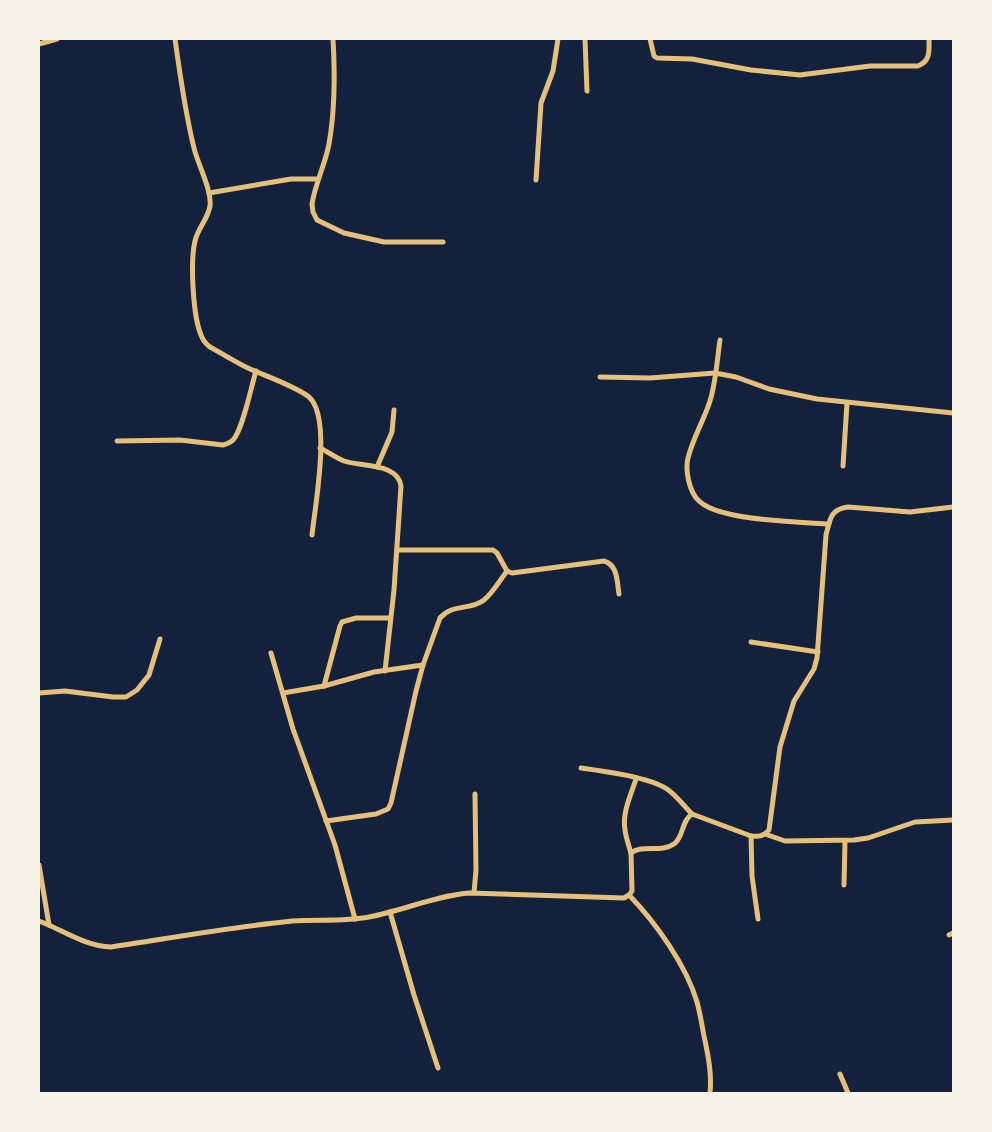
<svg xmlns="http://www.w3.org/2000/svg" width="992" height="1132" font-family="'Asap Condensed',sans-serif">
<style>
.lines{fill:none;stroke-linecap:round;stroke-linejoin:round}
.minor{stroke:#e5c07b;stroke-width:5}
</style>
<rect width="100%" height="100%" fill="#14213d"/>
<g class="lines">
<!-- minor -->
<g class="minor">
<path d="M175,39C180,75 185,112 194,148C198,165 212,190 210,206C208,219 198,228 195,241C190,262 193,316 201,335C203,341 206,344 210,347C223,354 237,363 250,369C266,376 297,387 309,397C332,417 315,506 312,535"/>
<path d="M333,39C335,73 335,110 329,144C325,165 315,184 312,204L313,212L317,220L344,233L384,242H443"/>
<polyline points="585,39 587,91"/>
<path d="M650,39L654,56L657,58L692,59L751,70L800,75L870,66H918C931,61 929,50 929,39"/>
<polyline points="39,44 57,39"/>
<polyline points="536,180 541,103 553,71 558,39"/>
<polyline points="209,193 291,179 318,179"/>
<path d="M720,340C717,360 716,382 710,401C704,420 693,438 688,458C685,470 689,492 699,501C720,521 800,522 829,524"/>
<polyline points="600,377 650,378 715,373 736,377 769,389 817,399 953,413"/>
<path d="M117,441L180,440L223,445C227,444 230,443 233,440C243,429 251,387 256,371"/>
<path d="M320,448C328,452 336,458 344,461C362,467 398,463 401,486L394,590L385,671"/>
<polyline points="843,466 847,403"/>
<polyline points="377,467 392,432 394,410"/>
<path d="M397,550H493L497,553L507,571L512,573L604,561C618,565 617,582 619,594"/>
<polyline points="751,642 818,652"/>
<polyline points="271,653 293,729 335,845 355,919"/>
<polyline points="324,686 340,626 342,622 356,618 390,618"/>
<polyline points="39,693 65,691 113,697 126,697 137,690 149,675 160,639"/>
<polyline points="283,693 324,686 374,672 423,665"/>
<path d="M581,768C603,771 649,777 667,789C677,796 684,806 692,814"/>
<path d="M326,821L376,814L388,809L391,803L416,691L423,665L440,618C453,603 470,611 484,600C493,593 500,580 507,571"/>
<polyline points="765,834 785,841 854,840 868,838 915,822 953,820"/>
<polyline points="751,836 752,876 758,919"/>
<path d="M631,853C629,846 626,838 625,830C622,812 631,795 636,779"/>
<polyline points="39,865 49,925"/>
<polyline points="844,885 845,841"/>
<polyline points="474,893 476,870 475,794"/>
<path d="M629,895C656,923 686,965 697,1002C700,1013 702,1025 704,1036C708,1055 712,1073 710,1093"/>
<polyline points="390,912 414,995 438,1068"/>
<path d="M39,921C63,930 84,946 111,947C171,938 232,927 292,921C318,919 343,922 369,917C402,911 434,896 469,893L624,898L629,895L632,891L631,853C643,844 661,853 674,844C684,837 681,821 692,814L751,836C759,837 764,836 769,830L780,747L794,701L814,669L817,658L826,535C830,520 830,509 848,507L910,512L953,507"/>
<polyline points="949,935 953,933"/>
<polyline points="840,1074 848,1093"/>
</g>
</g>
<!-- border -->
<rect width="992" height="1132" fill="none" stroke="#f6f1e7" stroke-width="80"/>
</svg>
